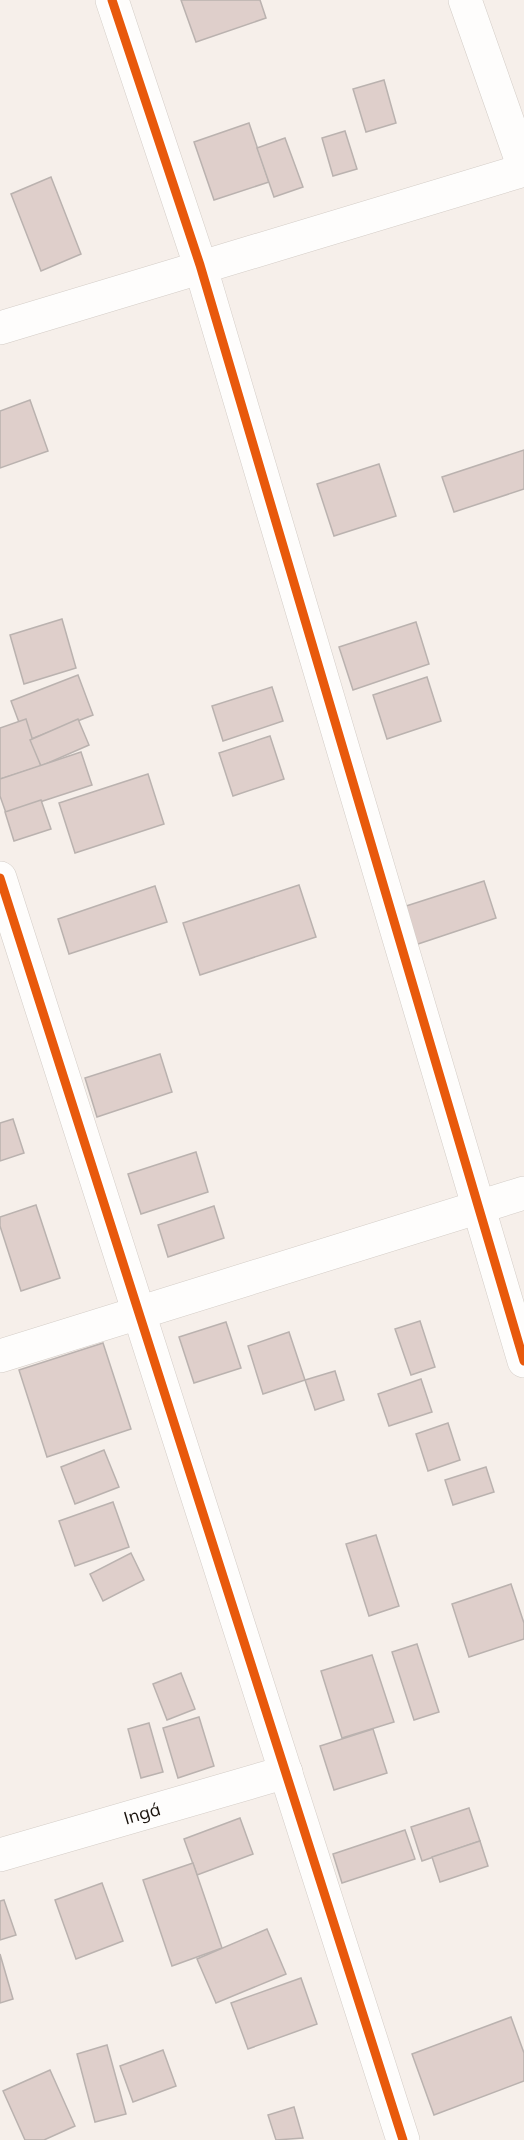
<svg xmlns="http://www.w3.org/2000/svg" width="524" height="2140" font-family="Mulish,sans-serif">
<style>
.building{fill:#dfcfcb;stroke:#bab2af;stroke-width:1.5}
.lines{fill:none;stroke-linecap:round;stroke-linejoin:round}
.minor-casing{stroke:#d3ccc6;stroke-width:34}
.minor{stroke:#fefdfc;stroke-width:33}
.cycleway-casing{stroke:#fff;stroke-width:13}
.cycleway{stroke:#e8590c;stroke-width:9}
.labels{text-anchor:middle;stroke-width:4.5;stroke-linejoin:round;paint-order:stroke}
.street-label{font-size:18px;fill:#19120c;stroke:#fff}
</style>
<rect width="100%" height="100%" fill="#f6efea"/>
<!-- building -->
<g class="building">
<polygon points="181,0 260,0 266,18 196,42"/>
<polygon points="384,80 396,123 366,132 353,89"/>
<polygon points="249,123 269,182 214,200 194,142"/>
<polygon points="345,131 357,169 333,176 322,138"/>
<polygon points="285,138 303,187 274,197 257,148"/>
<polygon points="51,177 81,254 41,271 11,194"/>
<polygon points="30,400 48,451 0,468 0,411"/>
<polygon points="524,450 524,489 454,512 442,477"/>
<polygon points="379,464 396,516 334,536 317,484"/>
<polygon points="62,619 76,668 24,684 10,635"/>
<polygon points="416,622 429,664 353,690 339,647"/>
<polygon points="78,675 93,715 26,741 11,701"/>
<polygon points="427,677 441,721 387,739 373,695"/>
<polygon points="272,687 283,721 223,741 212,706"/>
<polygon points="26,719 41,766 0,779 0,728"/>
<polygon points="78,719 89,745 41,766 30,740"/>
<polygon points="270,736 284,779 233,796 219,753"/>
<polygon points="81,752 92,785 6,813 0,796 0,779"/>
<polygon points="148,774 164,824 75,853 59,803"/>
<polygon points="41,800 51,829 14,841 5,812"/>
<polygon points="484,881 496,918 415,945 403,907"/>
<polygon points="299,885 316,937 200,975 183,923"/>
<polygon points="155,886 167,922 69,954 58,919"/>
<polygon points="160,1054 172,1092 97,1117 85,1078"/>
<polygon points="13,1119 24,1153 0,1161 0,1123"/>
<polygon points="196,1152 208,1192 141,1214 128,1174"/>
<polygon points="36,1205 60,1278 21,1291 0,1226 0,1217"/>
<polygon points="214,1206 224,1238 168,1257 158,1225"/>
<polygon points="420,1321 435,1367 411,1375 395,1329"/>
<polygon points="226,1322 241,1368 194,1383 179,1337"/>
<polygon points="289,1332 305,1380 263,1394 248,1346"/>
<polygon points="103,1343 131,1429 47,1457 19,1370"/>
<polygon points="335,1371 344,1400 315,1410 305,1380"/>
<polygon points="421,1379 432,1412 389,1426 378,1394"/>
<polygon points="448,1423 460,1460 428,1471 416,1434"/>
<polygon points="104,1450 119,1487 75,1504 61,1467"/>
<polygon points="486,1467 494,1492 453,1505 445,1480"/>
<polygon points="113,1502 129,1547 75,1566 59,1521"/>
<polygon points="376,1535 399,1606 369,1616 346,1544"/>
<polygon points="131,1553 144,1580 103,1601 90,1574"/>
<polygon points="511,1584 524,1623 524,1639 469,1657 452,1604"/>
<polygon points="417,1644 439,1712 414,1720 392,1652"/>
<polygon points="372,1655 394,1722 342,1738 321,1671"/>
<polygon points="181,1673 195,1709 167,1720 153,1684"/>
<polygon points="199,1717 214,1766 178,1778 163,1728"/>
<polygon points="149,1723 163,1772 141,1778 128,1729"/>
<polygon points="373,1729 387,1773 334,1790 320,1746"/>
<polygon points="469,1808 480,1841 422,1861 411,1827"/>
<polygon points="240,1818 253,1854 197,1875 184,1839"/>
<polygon points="405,1830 415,1859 342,1883 333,1854"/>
<polygon points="480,1841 488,1866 440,1882 432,1857"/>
<polygon points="193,1863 222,1948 172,1966 143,1880"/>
<polygon points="102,1883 123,1941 76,1959 55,1900"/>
<polygon points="4,1900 16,1935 0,1940 0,1901"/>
<polygon points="267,1929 286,1974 216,2003 197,1959"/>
<polygon points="0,1954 13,1999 0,2003"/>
<polygon points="301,1978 317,2024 248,2049 231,2003"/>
<polygon points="511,2017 524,2053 524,2081 434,2115 412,2054"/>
<polygon points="107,2045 126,2114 95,2122 77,2054"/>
<polygon points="163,2050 176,2086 133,2102 120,2066"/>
<polygon points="50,2070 75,2126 44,2140 25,2140 3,2091"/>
<polygon points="294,2107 303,2138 276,2140 268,2115"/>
</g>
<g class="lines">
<!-- minor casing -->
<g class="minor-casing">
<g id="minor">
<polyline points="112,0 200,265 524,1361"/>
<polyline points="465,0 524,168"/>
<polyline points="0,328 524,170"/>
<polyline points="0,878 403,2140"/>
<polyline points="0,1356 524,1193"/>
<path id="s1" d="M0,1855L286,1772"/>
</g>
</g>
<!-- minor -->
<use href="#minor" class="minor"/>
<!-- cycleway casing -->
<g class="cycleway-casing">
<g id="cycleway">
<polyline points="112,0 200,265 524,1361"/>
<polyline points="0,878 403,2140"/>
</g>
</g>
<!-- cycleway -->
<use href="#cycleway" class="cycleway"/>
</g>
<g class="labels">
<!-- street labels -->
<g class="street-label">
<text dy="6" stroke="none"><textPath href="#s1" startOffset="148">Ingá</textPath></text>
</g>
</g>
</svg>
